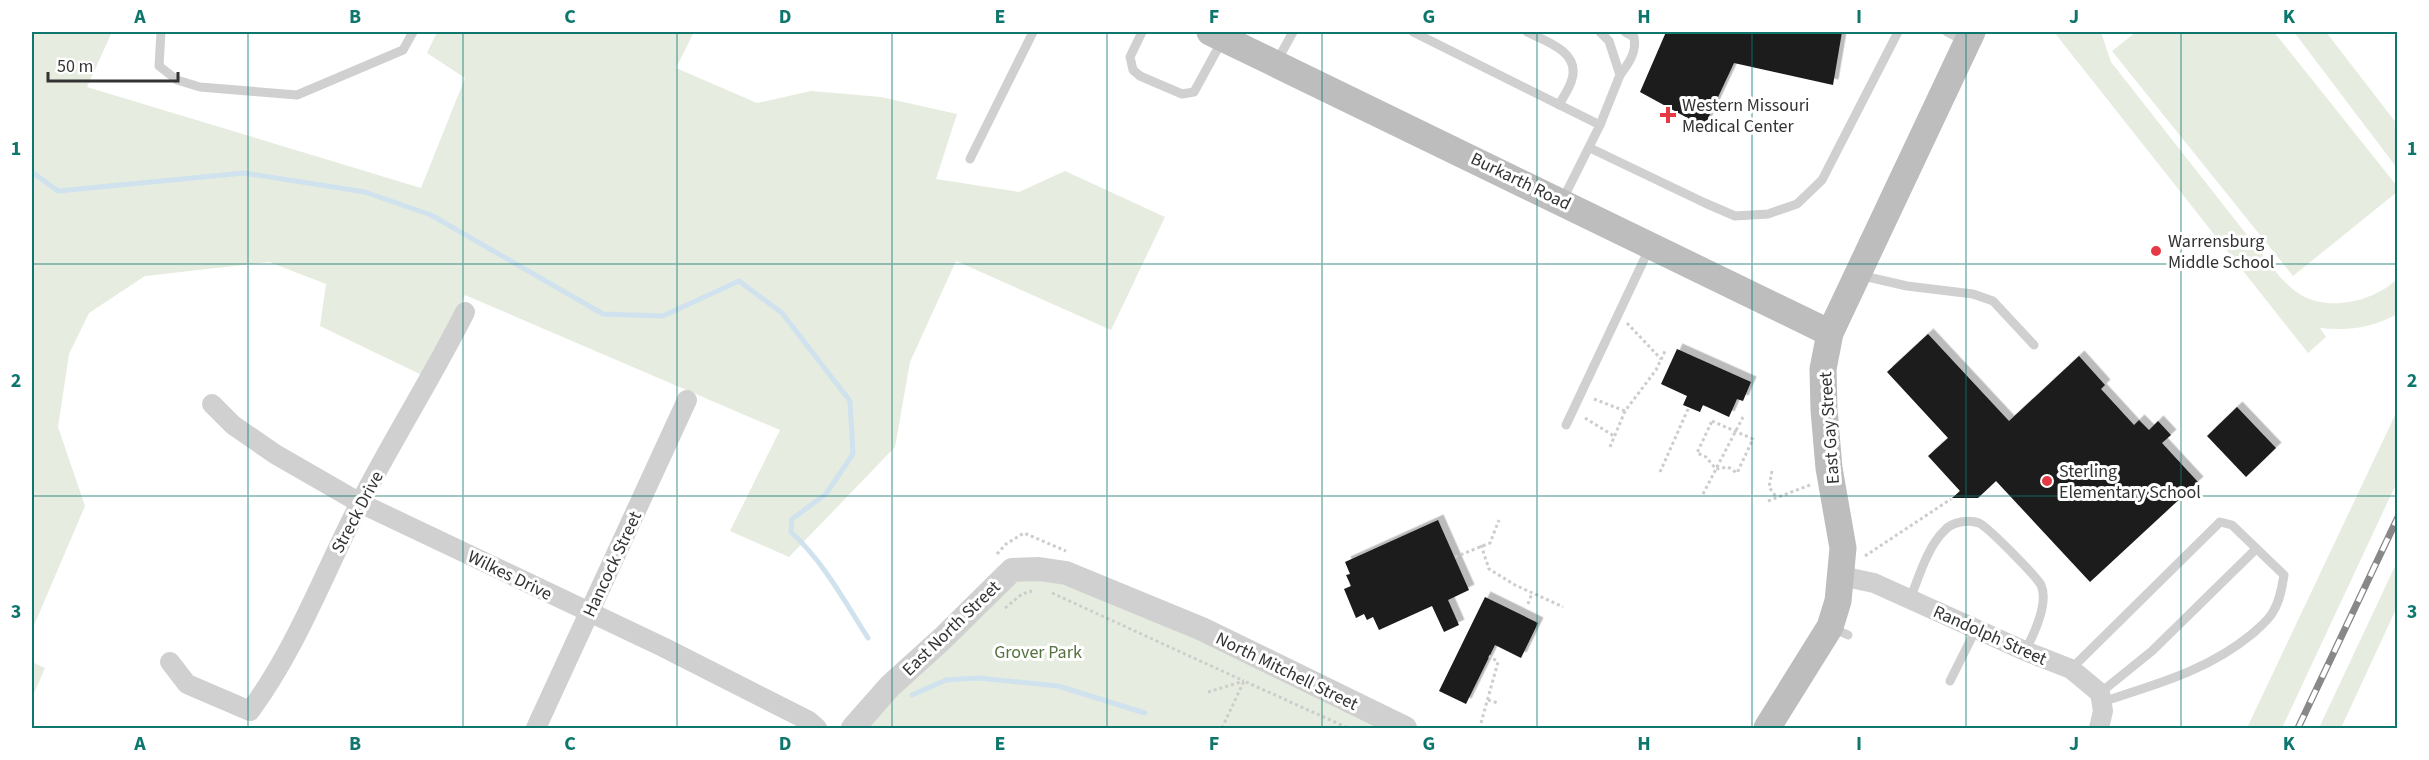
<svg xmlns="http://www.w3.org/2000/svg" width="2429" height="760" font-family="'Source Sans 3',sans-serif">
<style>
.green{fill:#e6ecdf}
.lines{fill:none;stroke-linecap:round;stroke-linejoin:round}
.stream{stroke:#cfe2ee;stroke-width:5}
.building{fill:#1a1a1a;filter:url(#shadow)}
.path{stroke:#cdcdcd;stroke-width:3;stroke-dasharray:3 3;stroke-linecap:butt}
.service{stroke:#d0d0d0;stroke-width:9}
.minor{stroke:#d0d0d0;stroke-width:20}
.tertiary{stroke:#d0d0d0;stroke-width:24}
.secondary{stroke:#bdbdbd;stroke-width:27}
.rail-casing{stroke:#888;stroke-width:7}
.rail{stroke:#fff;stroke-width:4.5;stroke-dasharray:14;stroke-linecap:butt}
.grid{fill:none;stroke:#0f766e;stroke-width:1.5;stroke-opacity:0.55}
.poi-dot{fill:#e63946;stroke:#fff;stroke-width:2}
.labels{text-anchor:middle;stroke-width:6;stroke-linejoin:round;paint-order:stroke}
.poi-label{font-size:18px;fill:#333;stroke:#fff;text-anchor:start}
.street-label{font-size:18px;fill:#333;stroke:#fff}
.park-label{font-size:18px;fill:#56703f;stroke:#fff}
.neatline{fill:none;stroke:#0f766e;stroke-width:2}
.grid-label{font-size:20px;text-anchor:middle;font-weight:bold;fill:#0f766e}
</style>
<defs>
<filter id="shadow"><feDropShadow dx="5.5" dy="-5.5" stdDeviation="0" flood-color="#0004"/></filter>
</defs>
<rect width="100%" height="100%" fill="#fff"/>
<!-- green -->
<g class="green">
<polygon points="35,32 112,32 87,87 421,188 465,78 427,53 437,32 694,32 676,68 757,103 811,91 881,97 957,114 936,179 1019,192 1065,171 1165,217 1111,330 956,261 910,362 895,447 789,557 730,531 780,430 465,295 428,378 320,326 326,284 269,262 145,276 89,313 69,354 58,427 85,506 32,630 32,40"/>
<path d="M2054,32H2101L2111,62L2280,277C2286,283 2293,290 2301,295C2331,312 2374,301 2397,279V314C2372,328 2348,331 2320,328L2326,337L2308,353Z"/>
<polygon points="2136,32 2274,32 2397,186 2397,192 2293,276 2112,51"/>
<polygon points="2294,32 2326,32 2397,124 2397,168"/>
<polygon points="2397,411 2397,482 2282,728 2247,728"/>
<polygon points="2397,562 2397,607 2341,728 2319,728"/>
<polygon points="1038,569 1396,728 855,728 985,596"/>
<polygon points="32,662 45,668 32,698"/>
</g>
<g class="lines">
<!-- stream -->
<g class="stream">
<path d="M32,172L58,191L244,173L365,192L431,215L603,314L663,316L739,281L782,313L850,401L853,454L826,494L792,519L791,532C823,561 845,602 868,638"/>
<polyline points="912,695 946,680 978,678 1058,686 1145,713"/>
</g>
</g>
<!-- building -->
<g class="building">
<polygon points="1666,32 1842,32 1833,85 1734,63 1704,127 1640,92"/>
<polygon points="1928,334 2009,421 2079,356 2105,385 2101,389 2134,425 2139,420 2149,430 2158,421 2171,435 2162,443 2198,482 2090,582 1996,481 1978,498 1952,498 1960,491 1928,456 1948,438 1887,372"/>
<polygon points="1677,349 1751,382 1743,401 1737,399 1729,417 1703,405 1700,412 1683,405 1687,396 1661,384"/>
<polygon points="2237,407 2276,448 2246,477 2207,436"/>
<polygon points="1438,520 1469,590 1448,600 1459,625 1444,632 1432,606 1379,630 1373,617 1367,620 1364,614 1356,618 1344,589 1351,586 1346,575 1350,574 1345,562"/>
<polygon points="1485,597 1538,623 1521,658 1495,645 1466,704 1439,691"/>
</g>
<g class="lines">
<!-- path -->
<g class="path">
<polyline points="1627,323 1661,359"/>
<polyline points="1594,399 1625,411"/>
<polyline points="1585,418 1614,436"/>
<polygon points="1712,421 1753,439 1737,473 1728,467 1716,469 1706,457 1697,453"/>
<polyline points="1610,447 1625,411 1656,370 1666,349"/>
<polyline points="1772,471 1769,487 1777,498"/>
<polyline points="1660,472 1689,407"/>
<polyline points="1703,494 1743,417"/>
<polyline points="1768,501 1810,485"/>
<polyline points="1481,545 1489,569 1515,585 1563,607"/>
<polyline points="997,554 1006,544 1024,533 1066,551"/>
<polyline points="1865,556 1951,499"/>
<polyline points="1455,557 1490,543 1499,520"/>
<polyline points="1052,593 1244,681"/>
<polyline points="1528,604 1532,593"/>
<polyline points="1005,608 1022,594 1032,591"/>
<polyline points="1208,692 1244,681"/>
<polyline points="1488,700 1498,703"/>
<polyline points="1481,723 1498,662 1489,656"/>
<polyline points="1222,728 1244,681 1348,728"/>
</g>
<!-- service -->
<g class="service">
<polyline points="161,32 159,66 177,80 200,87 297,95 403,50 413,32"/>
<polyline points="1142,32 1130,57 1133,70 1140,76 1182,94 1194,92 1223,39"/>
<polyline points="1413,32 1600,125 1562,201"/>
<path d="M1527,32C1546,41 1580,52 1572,79C1570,88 1563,97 1559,105"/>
<polyline points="1947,32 1965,41"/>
<polyline points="1277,61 1293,32"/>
<path d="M1620,75C1629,63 1637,52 1634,37L1625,32"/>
<polyline points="1600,125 1620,75 1609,41 1600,32"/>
<polyline points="1590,148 1705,203 1735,216 1768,214 1797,204 1822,180 1898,32"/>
<polyline points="970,159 1033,32"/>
<polyline points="1859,275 1907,286 1973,294 1993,301 2034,345"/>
<polyline points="1566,425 1650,247"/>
<path d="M1910,599C1919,577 1927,547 1945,530C1952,522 1969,519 1979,523C1988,527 2036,576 2041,585C2049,603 2033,636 2025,651"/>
<polyline points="1832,628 1848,635"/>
<path d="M2071,669L2220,522L2232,525L2284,575C2282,587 2280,600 2274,610C2270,619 2260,627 2252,634C2207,671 2157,684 2102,702"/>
<polyline points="1950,681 1976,629"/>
<polyline points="2100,693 2152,651 2256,549"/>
</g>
<!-- minor -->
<g class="minor">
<polyline points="212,404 233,425 275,454 360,503 663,647 809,721 817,728"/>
<polyline points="1841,576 1874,583 2025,651 2071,669 2100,693 2103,711 2099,728"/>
<path d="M170,662L187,684L250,711C296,649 324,573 359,505C392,440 432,378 465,312"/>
<polyline points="536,728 687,400"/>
</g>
<!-- tertiary -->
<polyline class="tertiary" points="853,728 890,686 942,639 1012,570 1039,569 1066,573 1202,629 1405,728"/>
<!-- secondary -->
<g class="secondary">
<polyline points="1210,32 1830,333"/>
<polyline points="1767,728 1830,627 1838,601 1843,548 1829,468 1824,410 1823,369 1830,333 1972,32"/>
</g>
<!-- rail casing -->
<g class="rail-casing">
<polyline id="rail" points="2298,728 2398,517"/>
</g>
<!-- rail -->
<use href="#rail" class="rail"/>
</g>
<!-- grid -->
<path class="grid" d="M248,32V728M463,32V728M677,32V728M892,32V728M1107,32V728M1322,32V728M1537,32V728M1752,32V728M1966,32V728M2181,32V728M32,264H2398M32,496H2398"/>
<!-- markers -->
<g class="poi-dot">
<path d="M1665 106h6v6h6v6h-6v6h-6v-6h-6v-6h6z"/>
<circle cx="2156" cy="251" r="6"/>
<circle cx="2047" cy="481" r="6"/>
</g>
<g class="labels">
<!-- poi labels -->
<g class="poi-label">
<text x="1682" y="111">Western Missouri<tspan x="1682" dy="21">Medical Center</tspan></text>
<text x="2168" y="247">Warrensburg<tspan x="2168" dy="21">Middle School</tspan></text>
<text x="2059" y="477">Sterling<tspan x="2059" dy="21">Elementary School</tspan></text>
</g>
<!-- street labels -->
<g class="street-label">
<text transform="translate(1521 181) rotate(26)" y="6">Burkarth Road</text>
<text transform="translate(1829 428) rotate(-94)" y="6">East Gay Street</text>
<text transform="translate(357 512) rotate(-62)" y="6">Streck Drive</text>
<text transform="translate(612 564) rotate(-65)" y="6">Hancock Street</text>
<text transform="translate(510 575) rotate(26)" y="6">Wilkes Drive</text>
<text transform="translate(951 628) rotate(-44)" y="6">East North Street</text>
<text transform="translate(1990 635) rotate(24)" y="6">Randolph Street</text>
<text transform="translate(1287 671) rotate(26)" y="6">North Mitchell Street</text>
</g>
<!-- park labels -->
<g class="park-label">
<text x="1038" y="658">Grover Park</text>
</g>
</g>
<!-- border -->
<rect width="2429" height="760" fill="none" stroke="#ffffff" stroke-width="66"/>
<!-- scale -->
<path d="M48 72v9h130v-9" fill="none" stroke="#333333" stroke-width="3"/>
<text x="57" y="72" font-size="18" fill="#333333" stroke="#ffffff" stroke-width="4.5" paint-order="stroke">50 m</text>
<rect x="33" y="33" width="2363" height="694" class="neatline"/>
<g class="grid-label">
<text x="140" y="23">A</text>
<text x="355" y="23">B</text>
<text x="570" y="23">C</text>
<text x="785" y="23">D</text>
<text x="1000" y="23">E</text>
<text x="1214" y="23">F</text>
<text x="1429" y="23">G</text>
<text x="1644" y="23">H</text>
<text x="1859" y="23">I</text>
<text x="2074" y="23">J</text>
<text x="2289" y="23">K</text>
<text x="16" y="155">1</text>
<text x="2412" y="155">1</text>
<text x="16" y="387">2</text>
<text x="2412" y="387">2</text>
<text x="16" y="618">3</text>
<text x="2412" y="618">3</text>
<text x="140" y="750">A</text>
<text x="355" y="750">B</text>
<text x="570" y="750">C</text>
<text x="785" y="750">D</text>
<text x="1000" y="750">E</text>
<text x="1214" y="750">F</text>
<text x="1429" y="750">G</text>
<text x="1644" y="750">H</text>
<text x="1859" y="750">I</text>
<text x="2074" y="750">J</text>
<text x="2289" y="750">K</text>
</g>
</svg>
